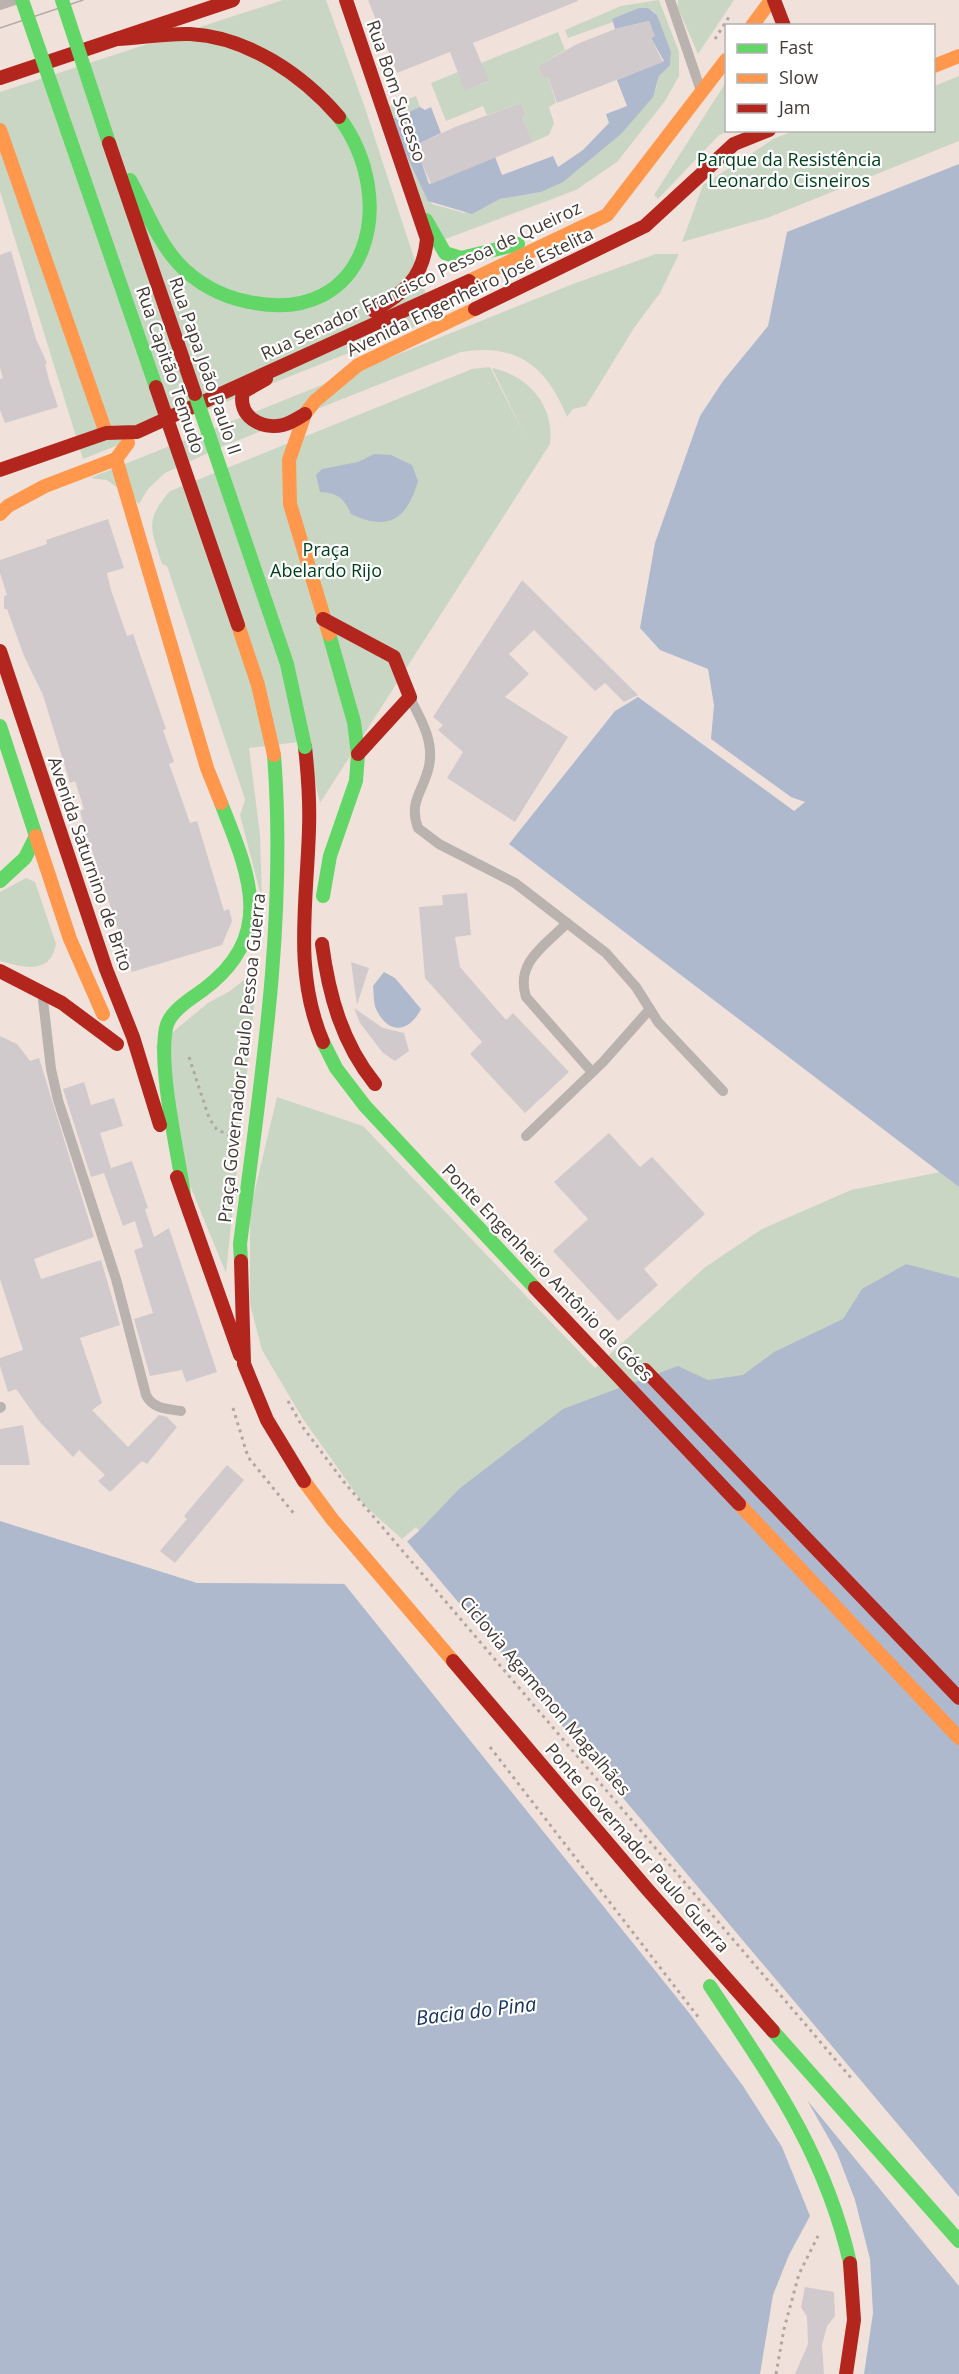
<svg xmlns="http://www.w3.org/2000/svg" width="959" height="2374" font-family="'Open Sans',sans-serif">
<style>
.green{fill:#c9d6c4}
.water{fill:#aeb9ce}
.pier{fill:#f0e2db}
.building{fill:#d0cacc}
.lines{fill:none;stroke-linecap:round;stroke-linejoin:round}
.path{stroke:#afa7a4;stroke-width:3;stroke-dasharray:3 4.5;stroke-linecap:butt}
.lane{stroke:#bab2af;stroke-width:10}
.fast{stroke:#63d668;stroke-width:14}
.slow{stroke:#ff974d;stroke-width:14}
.jam{stroke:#b3261e;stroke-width:14}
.tram{stroke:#b2aaa7;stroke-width:1.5}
.fast-bridge{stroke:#63d668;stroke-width:14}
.slow-bridge{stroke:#ff974d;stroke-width:14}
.jam-bridge{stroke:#b3261e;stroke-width:14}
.labels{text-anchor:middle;stroke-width:4.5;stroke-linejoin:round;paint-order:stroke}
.street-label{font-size:18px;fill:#443934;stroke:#fff}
.park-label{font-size:18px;fill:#00401d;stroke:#fff}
.water-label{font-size:20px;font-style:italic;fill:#163460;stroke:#fff}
</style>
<rect width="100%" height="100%" fill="#f0e2db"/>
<!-- green -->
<g class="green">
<polygon points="283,0 326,0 364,105 434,319 83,459 0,191 0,92"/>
<polygon points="659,0 679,52 679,76 665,101 617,162 576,190 427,246 381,109 416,96 420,107 390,120 432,204 464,213 485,207 500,199 541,192 656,89 659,76 671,59 657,15 652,10 612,19 613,22 568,38 565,30 621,6"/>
<polygon points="678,0 734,0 698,54 678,8"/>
<polygon points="558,32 565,50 538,66 543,79 548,77 556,103 549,107 554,123 549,135 533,142 522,117 526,115 521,103 487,115 483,106 446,121 431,83 458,72 466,90 488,82 481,63"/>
<polygon points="959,76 959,141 767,218 682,242 703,185 775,138 797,130 934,130 934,86"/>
<polygon points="726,82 726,130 729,131 719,135 658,199 654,195"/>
<path d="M656,254H679L660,293L634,328L586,406L573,409L567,417C547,368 518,342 461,352L221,447L165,473L148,489L139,504L107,480L90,478L573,284Z"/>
<path d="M490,367L526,438L492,368C528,375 555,406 550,444L320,803L306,741L249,748L260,835L262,900L240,815L245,800L242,790L167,566L162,564C151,529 144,521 170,491L472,369Z"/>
<path d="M26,878L35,882L56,944C50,976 23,967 0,961V892Z"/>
<polygon points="258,969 226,1273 182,1166 156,1046 208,1003 230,991"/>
<polygon points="277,1097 363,1126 595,1368 704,1268 762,1229 851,1190 940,1172 959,1187 959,1386 419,1531 416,1527 402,1539 364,1505 303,1419 262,1350 250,1304 250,1211"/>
</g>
<!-- water -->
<g class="water">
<polygon points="639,8 648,8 657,15 671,52 670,65 659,76 653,97 621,134 563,182 541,192 500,199 472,214 428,201 390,120 420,107 425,110 431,107 441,133 410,148 415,160 420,158 429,184 495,157 502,175 553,156 558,167 583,150 609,123 606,114 627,106 617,80 664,61 651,38 654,36 649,21 615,29 612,19"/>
<polygon points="959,164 959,1187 509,844 615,711 638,697 794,811 805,802 791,797 711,739 714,705 708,669 660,650 640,628 655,543 700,416 723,381 768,326 787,232"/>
<path d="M374,454L391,455L412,465L418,481C407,519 389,532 351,514C344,498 338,493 320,492L316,475L322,469L358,462Z"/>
<path d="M384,972L395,978L421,1009C410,1031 390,1036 377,1011C373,1004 374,994 373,986Z"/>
<polygon points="906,1264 959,1278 959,2374 0,2374 0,1521 197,1583 359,1584 419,1531 459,1489 563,1409 678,1366 708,1380 743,1375 774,1352 843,1319 862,1289"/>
</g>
<!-- pier -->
<polygon class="pier" points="405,1539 959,2197 959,2286 807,2100 837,2153 855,2200 870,2259 873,2313 864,2374 760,2374 773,2295 789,2255 810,2216 782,2147 743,2086 690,2014 342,1581 358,1581"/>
<!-- building -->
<g class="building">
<polygon points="368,0 578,0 578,1 473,43 489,81 465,91 450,52 397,73"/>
<polygon points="649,21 655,36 651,38 663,62 557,103 548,77 543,79 538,66 577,44 615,29"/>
<polygon points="521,103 526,115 522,117 533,142 431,184 414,146 455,127"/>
<polygon points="11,251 36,339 47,363 45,364 49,380 58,407 5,423 0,410 0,379 3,378 0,368 0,255"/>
<polygon points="108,519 124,568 107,573 111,590 127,636 133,634 166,729 163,730 174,762 169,764 175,780 190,823 197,821 224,911 229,909 232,921 222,945 132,972 88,838 81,839 76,825 83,822 80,811 84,809 75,781 70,783 43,695 24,656 7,609 4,609 4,596 7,595 0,573 0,560 47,544 46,540"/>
<polygon points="522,580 638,695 624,702 605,683 595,691 534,630 509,654 529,674 505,697 568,737 515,822 447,778 463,752 438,730 443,725 433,717"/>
<polygon points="467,893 471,935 455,937 460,967 506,1020 513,1013 569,1072 525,1113 470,1054 482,1042 425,978 419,907 443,905 442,895"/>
<polygon points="351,962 369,968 357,1005"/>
<polygon points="354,1008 383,1028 404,1033 409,1051 395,1061 383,1053 360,1023"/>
<polygon points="0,1036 17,1044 30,1061 39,1058 94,1237 34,1259 41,1279 101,1260 120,1325 80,1338 102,1403 92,1410 128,1447 159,1415 167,1417 177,1427 147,1464 142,1461 110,1492 98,1481 105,1475 79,1450 73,1457 39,1421 16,1389 8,1392 0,1366 0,1358 23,1350 0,1279"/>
<polygon points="84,1082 91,1105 114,1098 123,1126 100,1133 111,1168 132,1161 148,1208 145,1209 154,1237 169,1228 217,1372 186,1382 182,1370 150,1376 134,1319 153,1313 134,1250 143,1247 135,1221 123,1226 104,1173 91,1177 63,1089"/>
<polygon points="609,1133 640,1167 652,1157 705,1214 644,1269 658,1285 618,1321 553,1251 588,1219 554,1182"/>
<polygon points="23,1425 30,1465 0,1465 0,1429"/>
<polygon points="227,1465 244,1480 175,1563 160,1551 187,1519 184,1516"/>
<polygon points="805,2287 834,2292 835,2316 827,2326 822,2345 824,2374 795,2374 808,2344 807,2317 801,2307"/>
</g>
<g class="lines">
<!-- path -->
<g class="path">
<polyline points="715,39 729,17"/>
<polyline points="189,1057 209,1118 217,1130 230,1135"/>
<polyline points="288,1401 302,1426 344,1482 851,2078"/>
<polyline points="233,1408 248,1457 295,1515"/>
<polyline points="490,1747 699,2018"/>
<polyline points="776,2374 784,2329 799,2274 818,2236"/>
</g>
<!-- lane -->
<g class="lane">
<polyline points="670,0 700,88"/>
<polyline points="0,5 15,0"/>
<path d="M411,700C422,721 434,742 429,766C424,791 408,801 418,828L439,844L515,883L606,953L636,987L658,1022L723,1091"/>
<path d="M567,923C545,946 515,962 526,997L592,1072"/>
<path d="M43,1000L51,1069L58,1100L116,1279L146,1395C153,1409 167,1409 181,1411"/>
<polyline points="526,1136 603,1062 650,1009"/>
<polyline points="0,1408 1,1407"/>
</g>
<!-- fast -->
<g class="fast">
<path d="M130,180C145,207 157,240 178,263C196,283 222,297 249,302C368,327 401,201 339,117"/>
<polyline points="426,220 445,253 461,258 518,244"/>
<polyline points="0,726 36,836"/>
<polyline points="0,881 25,858 36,836"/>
<polyline points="323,896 330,856 356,781 358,754 354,722 329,634"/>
<polyline points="323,1042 336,1068 365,1106 535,1288"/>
<path d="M184,1195C178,1152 158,1069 166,1028C169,1012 190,999 203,990C277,935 249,874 221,803"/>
<path d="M241,1261L240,1244C261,1081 287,919 274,755"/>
<path d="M710,1986C771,2078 825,2153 850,2263"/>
<polyline points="773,2031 959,2241"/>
</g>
<!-- slow -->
<g class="slow">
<polyline points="752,26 771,0"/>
<polyline points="934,66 959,56"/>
<polyline points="0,130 106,433"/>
<polyline points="469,281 607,215 726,60"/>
<polyline points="116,459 207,768 221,803"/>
<polyline points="0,514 8,506 45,486 116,459 128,443"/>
<polyline points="329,634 290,504 289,460 305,414 315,401 358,365 475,309"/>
<polyline points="36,836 70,939 103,1014"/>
<polyline points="304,1481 332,1519 453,1661"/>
<polyline points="739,1504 959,1738"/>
</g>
<!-- jam -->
<g class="jam">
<path d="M346,0L427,239C423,279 406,290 374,311"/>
<polyline points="774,0 784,26"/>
<path d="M117,39C141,38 166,33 190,34C248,37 303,75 339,117"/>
<polyline points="0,78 233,0"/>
<polyline points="475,309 645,226 734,144 769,130"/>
<path d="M266,379L243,392C237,416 261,430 283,425C291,423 298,418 305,414"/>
<polyline points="0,470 106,433 137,432 469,281"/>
<polyline points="323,619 394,657 410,697 358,754"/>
<polyline points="0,651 106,969 133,1037 160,1125"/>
<path d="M305,747C308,774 310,802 309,829C307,902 293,972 323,1042"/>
<path d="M322,944C329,996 342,1043 375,1084"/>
<polyline points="0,971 62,1003 117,1044"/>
<polyline points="177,1177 240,1355"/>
<polyline points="241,1261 244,1364 267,1420 304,1481"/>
<polyline points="535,1288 739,1504"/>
<polyline points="645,1370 959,1698"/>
<polyline points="453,1661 647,1889 773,2031"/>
<polyline points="846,2374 854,2320 850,2263"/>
</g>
<!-- tram -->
<polyline class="tram" points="0,28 83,0"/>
<!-- fast-bridge -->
<g class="fast-bridge">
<polyline points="22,0 156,387"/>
<polyline points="62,0 109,143"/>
<polyline points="195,394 287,664 305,747"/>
</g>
<!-- slow-bridge -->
<polyline class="slow-bridge" points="238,625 258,685 274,755"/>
<!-- jam-bridge -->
<g class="jam-bridge">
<polyline points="109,143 195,394"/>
<polyline points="156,387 238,625"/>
</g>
</g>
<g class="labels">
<!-- street labels -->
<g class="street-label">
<text transform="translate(396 91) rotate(71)" y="6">Rua Bom Sucesso</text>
<text transform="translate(421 281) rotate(-25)" y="6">Rua Senador Francisco Pessoa de Queiroz</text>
<text transform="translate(470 292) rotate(-26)" y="6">Avenida Engenheiro José Estelita</text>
<text transform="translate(205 366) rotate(71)" y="6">Rua Papa João Paulo II</text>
<text transform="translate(170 370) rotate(71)" y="6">Rua Capitão Temudo</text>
<text transform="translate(90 864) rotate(71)" y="6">Avenida Saturnino de Brito</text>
<text transform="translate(242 1058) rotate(-84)" y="6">Praça Governador Paulo Pessoa Guerra</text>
<text transform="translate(547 1273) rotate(46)" y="6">Ponte Engenheiro Antônio de Góes</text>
<text transform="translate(545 1696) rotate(50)" y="6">Ciclovia Agamenon Magalhães</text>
<text transform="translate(637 1848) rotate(49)" y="6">Ponte Governador Paulo Guerra</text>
</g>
<!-- park labels -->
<g class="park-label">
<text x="789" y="166">Parque da Resistência<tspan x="789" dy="21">Leonardo Cisneiros</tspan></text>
<text x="326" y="556">Praça<tspan x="326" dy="21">Abelardo Rijo</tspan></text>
</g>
<!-- water labels -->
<g class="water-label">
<text transform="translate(476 2011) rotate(-7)" y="7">Bacia do Pina</text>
</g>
</g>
<!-- legend -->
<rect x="725" y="24" width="210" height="108" fill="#ffffff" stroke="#b4b0ae" stroke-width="1.5"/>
<rect x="737" y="44" width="30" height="9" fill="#63d668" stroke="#b4b0ae" stroke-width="1.5"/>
<text x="779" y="54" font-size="18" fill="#443934">Fast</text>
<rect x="737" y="74" width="30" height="9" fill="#ff974d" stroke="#b4b0ae" stroke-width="1.5"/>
<text x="779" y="84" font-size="18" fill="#443934">Slow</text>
<rect x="737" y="104" width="30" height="9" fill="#b3261e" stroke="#b4b0ae" stroke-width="1.5"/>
<text x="779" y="114" font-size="18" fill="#443934">Jam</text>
</svg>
